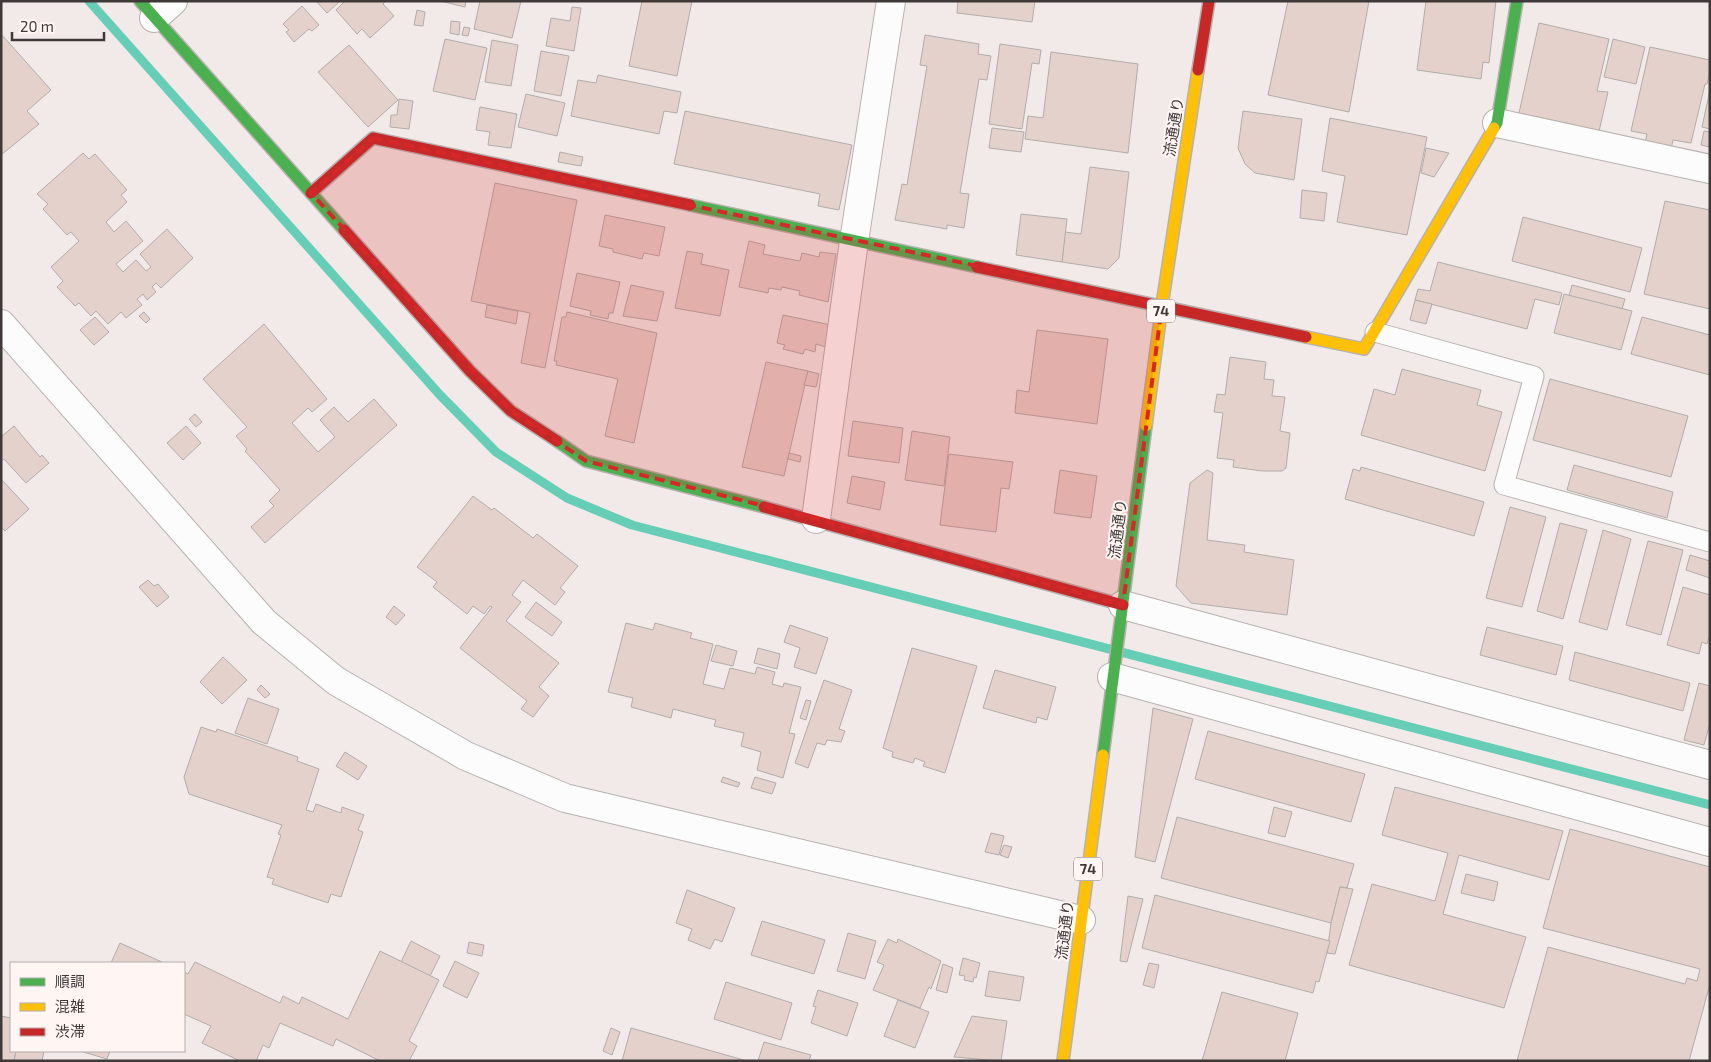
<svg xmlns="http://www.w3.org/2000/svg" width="1711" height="1062" font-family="'Exo 2','Noto Sans JP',sans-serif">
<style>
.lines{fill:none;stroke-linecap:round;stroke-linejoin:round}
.stream{stroke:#66cdb6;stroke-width:9}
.building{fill:#e5d1cc;stroke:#b1acaa}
.lane-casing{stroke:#b7b1af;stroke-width:21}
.street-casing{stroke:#b7b1af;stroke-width:30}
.fast-casing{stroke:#b7b1af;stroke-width:14}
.slow-casing{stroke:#b7b1af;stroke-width:14}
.jam-casing{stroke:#b7b1af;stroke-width:14}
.lane{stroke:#fdfcfc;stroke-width:19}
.street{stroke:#fdfcfc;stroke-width:28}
.fast{stroke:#4caf50;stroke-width:11}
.slow{stroke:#ffc107;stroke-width:11}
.jam{stroke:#c62828;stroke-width:11}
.marked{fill:#d62828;fill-opacity:0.2;stroke:#d62828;stroke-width:4;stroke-dasharray:10 6;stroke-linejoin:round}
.labels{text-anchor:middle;stroke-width:4;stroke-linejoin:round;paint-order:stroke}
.shield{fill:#fff6f4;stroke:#797271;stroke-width:1}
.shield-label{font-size:14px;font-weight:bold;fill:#3f3a39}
.street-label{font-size:15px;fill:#3f3a39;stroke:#fff6f4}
</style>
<rect width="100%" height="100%" fill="#f1eae8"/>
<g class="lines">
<!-- stream -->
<polyline class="stream" points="89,1 440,395 496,452 567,498 632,525 1710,805"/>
</g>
<!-- building -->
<g class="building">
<polygon points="316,1 340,1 327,13"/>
<polygon points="345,1 386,1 383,4 394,16 370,38 362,29 357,34 336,10"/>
<polygon points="440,1 466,1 465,7"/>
<polygon points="480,1 521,1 512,38 474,29"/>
<polygon points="642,1 692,1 677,76 629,66"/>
<polygon points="958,1 1035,1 1032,22 957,13"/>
<polygon points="1288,1 1369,1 1349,112 1268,95"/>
<polygon points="1426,1 1496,1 1489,63 1483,62 1481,79 1417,70"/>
<polygon points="302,6 319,25 312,31 309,29 294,42 286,32 289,30 283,24"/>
<polygon points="572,7 581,8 574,51 546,46 551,18 570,21"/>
<polygon points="417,10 425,12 423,26 414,25"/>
<polygon points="451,21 460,22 459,35 450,33"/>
<polygon points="1539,23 1609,39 1597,91 1608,92 1598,136 1573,130 1575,125 1519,113"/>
<polygon points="464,27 470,28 468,36 462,35"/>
<polygon points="1,34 51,90 27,111 39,124 1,155"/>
<polygon points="925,35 979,44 978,54 991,56 987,80 979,79 960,193 969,194 964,228 947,225 947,229 895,220 902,184 907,185 927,66 920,65"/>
<polygon points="445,39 487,48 475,100 433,91"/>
<polygon points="1613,39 1645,47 1636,84 1604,77"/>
<polygon points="492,40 518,45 511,86 485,82"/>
<polygon points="1000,44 1041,50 1039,64 1032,63 1022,129 989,124"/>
<polygon points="349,45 398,100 368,127 318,72"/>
<polygon points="1650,47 1710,60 1710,72 1707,84 1705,84 1691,143 1673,140 1671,149 1645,143 1647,134 1631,131"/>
<polygon points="541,51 569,56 561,96 534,91"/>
<polygon points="1051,52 1138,64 1128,153 1025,139 1028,116 1043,118"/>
<polygon points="598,75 681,92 677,113 664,111 659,134 571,116 578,80 596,83"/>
<polygon points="1710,90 1710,129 1702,127"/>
<polygon points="526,94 565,103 557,136 518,127"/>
<polygon points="399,99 413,101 409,129 390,127 391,115 397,115"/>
<polygon points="480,107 517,114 511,148 488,145 490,132 476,130"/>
<polygon points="685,111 852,145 839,210 818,206 820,194 674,164"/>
<polygon points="1243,111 1302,119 1294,180 1255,173 1245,164 1238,148"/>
<polygon points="1330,118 1427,137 1407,235 1337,222 1345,176 1322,171"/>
<polygon points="992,128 1024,132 1021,152 989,148"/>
<polygon points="1704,131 1710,132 1709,147 1701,145"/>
<polygon points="1426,148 1449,153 1434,177 1421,173"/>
<polygon points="560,152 583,157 581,166 558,162"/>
<polygon points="83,153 89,159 95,154 127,190 121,195 127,202 106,222 114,232 126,221 143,241 116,264 123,272 136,260 146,271 151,267 140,254 167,229 193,258 161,288 156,283 152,287 156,292 147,300 143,294 137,299 142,305 126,318 121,312 108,324 96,311 91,316 79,303 75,306 57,287 63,281 51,267 79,241 71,232 67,235 43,209 48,204 37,194"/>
<polygon points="1090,167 1129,172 1119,258 1108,269 1062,262 1065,232 1081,234"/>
<polygon points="495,183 577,200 545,368 521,363 530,313 471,301"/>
<polygon points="1302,190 1327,193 1324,221 1300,218"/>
<polygon points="1665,201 1710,210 1710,309 1644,294"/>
<polygon points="1021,214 1067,219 1062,262 1016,255"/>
<polygon points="605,215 665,227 659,256 644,253 642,259 613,252 613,249 599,246"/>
<polygon points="1523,217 1642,248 1630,292 1512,261"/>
<polygon points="749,241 765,245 763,254 800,261 802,253 819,257 820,252 836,254 828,302 799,295 800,291 782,287 781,290 769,288 768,293 739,287"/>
<polygon points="687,251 703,254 701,264 729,270 720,316 675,308"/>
<polygon points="1438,262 1562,293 1559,305 1535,299 1527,329 1415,300 1418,289 1430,291"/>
<polygon points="577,273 620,282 613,313 609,313 608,319 590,315 591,311 570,306"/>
<polygon points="631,285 664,292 657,321 623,316"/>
<polygon points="1572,285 1625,299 1622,309 1569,296"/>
<polygon points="1564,294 1632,311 1621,350 1554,333"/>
<polygon points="1415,300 1432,304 1426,324 1410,320"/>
<polygon points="487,305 518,311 516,324 485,317"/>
<polygon points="144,312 150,319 146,323 139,316"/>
<polygon points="567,312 657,333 634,443 605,436 618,379 556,365 557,361 554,361 562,317 566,317"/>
<polygon points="783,315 831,325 826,347 816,344 815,352 805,349 803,354 783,349 785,345 777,343"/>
<polygon points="95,317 109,332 94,345 80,330"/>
<polygon points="1642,317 1710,335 1710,375 1631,354"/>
<polygon points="264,324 327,399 312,412 308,408 292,423 318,452 335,437 320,420 334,407 348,422 374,399 397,425 265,543 251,527 274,506 269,501 280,490 245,451 247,449 236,436 247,427 203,379"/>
<polygon points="1037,330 1108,339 1097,424 1015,413 1017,390 1029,392"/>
<polygon points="1230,357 1266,362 1264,379 1274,380 1272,396 1285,397 1280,431 1290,433 1286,468 1282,471 1262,471 1233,467 1234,460 1217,458 1223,413 1214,412 1217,394 1225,395"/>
<polygon points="766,362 808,371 784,476 742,467"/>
<polygon points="1402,369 1481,390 1477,405 1502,412 1485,471 1361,435 1374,389 1395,395"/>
<polygon points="808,371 819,374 816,387 804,385"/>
<polygon points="1550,379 1688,416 1671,477 1533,440"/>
<polygon points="195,414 202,422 196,427 189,419"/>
<polygon points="853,421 903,428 899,463 848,456"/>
<polygon points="14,426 40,457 42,455 49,463 26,483 4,459 1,461 1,437"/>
<polygon points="186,426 201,443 183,460 167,443"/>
<polygon points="912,431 950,437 944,486 905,480"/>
<polygon points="789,453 801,456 800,462 788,459"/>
<polygon points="949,454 1013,462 1009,489 1001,488 996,532 940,525"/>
<polygon points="1574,465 1673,492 1667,518 1567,490"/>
<polygon points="1361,467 1484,502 1474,536 1345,499 1353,469 1360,471"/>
<polygon points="1060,470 1097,476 1091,518 1054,513"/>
<polygon points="1207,470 1213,473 1207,540 1245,545 1244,552 1294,560 1287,615 1191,603 1176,586 1190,483"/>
<polygon points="852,476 885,482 880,510 847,503"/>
<polygon points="1,479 29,509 5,531 1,527"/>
<polygon points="473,496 492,510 494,508 533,538 537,534 578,566 560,588 565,592 555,605 523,580 512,595 521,602 506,621 559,663 539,687 549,696 533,717 521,709 527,701 460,648 492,607 490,606 484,614 473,606 467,614 433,587 437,582 417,567"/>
<polygon points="1510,507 1546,517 1522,607 1486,598"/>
<polygon points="1560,523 1587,530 1563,619 1537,611"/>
<polygon points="1603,530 1631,539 1607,630 1579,622"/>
<polygon points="1648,541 1683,550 1661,635 1626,625"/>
<polygon points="1690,555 1710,561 1710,578 1686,570"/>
<polygon points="148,580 154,586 158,584 169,597 157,607 139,587"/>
<polygon points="1683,587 1710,595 1710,634 1707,644 1702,642 1699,654 1667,645"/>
<polygon points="536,602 562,622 552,636 525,617"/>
<polygon points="394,606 405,615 396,625 386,617"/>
<polygon points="626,623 653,630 655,623 692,633 690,638 713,644 703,684 724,689 730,668 755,674 757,667 775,672 772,684 783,687 784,683 801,687 789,733 795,734 783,778 757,770 761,752 741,746 744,733 714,726 716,720 673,709 671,718 631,707 633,698 608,692"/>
<polygon points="790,625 828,638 816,674 794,667 800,648 784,642"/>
<polygon points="1487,627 1563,646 1556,675 1480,655"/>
<polygon points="716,645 737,651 733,666 711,661"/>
<polygon points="758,648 780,654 777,669 754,663"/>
<polygon points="912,648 977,666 945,773 923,766 925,762 915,758 913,763 892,757 893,752 883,748"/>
<polygon points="1575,652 1690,683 1683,711 1569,680"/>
<polygon points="223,657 247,680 222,704 200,682"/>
<polygon points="995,670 1056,687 1047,720 1037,717 1036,723 983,708"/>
<polygon points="824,680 852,690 839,729 845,731 841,742 827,740 825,745 817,743 808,768 795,763"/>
<polygon points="1699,683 1710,686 1710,723 1704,745 1684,740"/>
<polygon points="261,685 270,694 265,698 257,690"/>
<polygon points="248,698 279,709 267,744 235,733"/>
<polygon points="806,700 811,701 806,720 800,718"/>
<polygon points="1153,708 1193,719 1155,862 1135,857"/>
<polygon points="201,727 216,732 217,729 298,757 297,761 319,769 306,810 313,812 316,804 341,813 342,807 364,815 358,830 363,832 341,897 331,894 328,903 272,884 274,879 267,877 281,835 278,834 282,825 189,794 184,777"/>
<polygon points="1208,731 1365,774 1351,822 1195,779"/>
<polygon points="345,752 367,766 358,780 336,766"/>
<polygon points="723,777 740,783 738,787 721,782"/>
<polygon points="755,777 776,783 772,794 751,788"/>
<polygon points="1395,787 1563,831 1549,880 1459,855 1443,914 1526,937 1504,1008 1349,965 1372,884 1435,901 1448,853 1382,835"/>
<polygon points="1274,807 1292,812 1285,837 1268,833"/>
<polygon points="1177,817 1354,864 1347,888 1340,887 1331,923 1161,878"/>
<polygon points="1570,829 1710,867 1710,984 1689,1061 1517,1061 1548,947 1685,984 1687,978 1697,981 1700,969 1543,928"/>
<polygon points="991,833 1004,836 999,855 985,852"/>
<polygon points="1004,845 1012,847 1008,858 1000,855"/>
<polygon points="1466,874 1498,882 1494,901 1461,893"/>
<polygon points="1340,887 1353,889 1335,954 1327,953 1331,923"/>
<polygon points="687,890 735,908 722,942 715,939 710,949 688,940 692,929 676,923"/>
<polygon points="1155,895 1330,941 1319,982 1316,981 1313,993 1142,948"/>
<polygon points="1128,896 1143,899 1127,962 1120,961"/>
<polygon points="762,921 825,940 814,974 751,955"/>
<polygon points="848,933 876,941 865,979 837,971"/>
<polygon points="888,939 897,943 898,939 941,961 931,989 929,987 920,1008 873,990 884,965 877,962"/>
<polygon points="411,941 440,956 430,976 401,962"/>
<polygon points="469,942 484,945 482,956 467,953"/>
<polygon points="120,943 164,963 111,963"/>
<polygon points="380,951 439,980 409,1041 417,1046 409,1061 380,1061 336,1039 333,1046 280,1023 269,1048 263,1045 256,1061 240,1061 202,1043 211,1026 184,1014 184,972 188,974 195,962 280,1003 283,996 299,1004 302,997 348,1019"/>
<polygon points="963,958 980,963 976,978 974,977 973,982 964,980 965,976 959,975"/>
<polygon points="455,961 479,973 467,998 443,986"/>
<polygon points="1149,963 1159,965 1154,988 1143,985"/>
<polygon points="943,964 953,968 947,993 936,990"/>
<polygon points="989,971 1024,977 1020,1001 985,996"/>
<polygon points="726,982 792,1003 781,1040 714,1019"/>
<polygon points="818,990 858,1003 847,1036 811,1023 816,1007 813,1006"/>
<polygon points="1222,992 1298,1013 1285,1061 1202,1061"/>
<polygon points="898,1000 929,1012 915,1048 884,1036"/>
<polygon points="1,1016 11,1018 11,1051 16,1051 14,1061 1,1061"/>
<polygon points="972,1016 1007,1021 1001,1061 954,1057"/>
<polygon points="611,1028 620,1032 612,1055 603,1051"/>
<polygon points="631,1028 747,1061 622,1061"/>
<polygon points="764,1042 811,1055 809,1061 758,1061"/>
<polygon points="16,1051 44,1051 42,1061 14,1061"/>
<polygon points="80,1051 110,1051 107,1059"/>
</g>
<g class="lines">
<!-- lane casing -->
<g class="lane-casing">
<polyline id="lane" points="1375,332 1534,376 1504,485 1710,542"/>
</g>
<!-- street casing -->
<g class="street-casing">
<g id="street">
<polyline points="154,18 173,1"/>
<polyline points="1497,123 1710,169"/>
<polyline points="1,324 264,622 336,681 466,756 565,798 1081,920"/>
<polyline points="816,519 854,241 891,1"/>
<polyline points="1123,605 1710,765"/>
<polyline points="1112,677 1710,842"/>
</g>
</g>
<!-- fast casing -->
<g class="fast-casing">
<g id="fast">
<polyline points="140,1 344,230"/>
<polyline points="1494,128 1497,123 1517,1"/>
<polyline points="690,205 977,267"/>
<polyline points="557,441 586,461 764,507"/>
<polyline points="1103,755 1146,426"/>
</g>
</g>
<!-- slow casing -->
<g class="slow-casing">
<g id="slow">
<polyline points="1306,337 1364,349 1494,128"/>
<polyline points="1146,426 1162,305 1198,70"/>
<polyline points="1063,1061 1103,755"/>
</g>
</g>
<!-- jam casing -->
<g class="jam-casing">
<g id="jam">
<polyline points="1198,70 1209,1"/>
<polyline points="311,193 373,138 690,205"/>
<polyline points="344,230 470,371 511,411 557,441"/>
<polyline points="977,267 1306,337"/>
<polyline points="764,507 1123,605"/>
</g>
</g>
<!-- lane -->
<use href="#lane" class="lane"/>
<!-- street -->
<use href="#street" class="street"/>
<!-- fast -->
<use href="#fast" class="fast"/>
<!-- slow -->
<use href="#slow" class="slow"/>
<!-- jam -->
<use href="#jam" class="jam"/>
</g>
<!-- marked area -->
<path class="marked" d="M373,138L1162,305L1123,605L816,519L586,461L511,411L311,193Z"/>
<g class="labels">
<!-- shield labels -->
<g class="shield">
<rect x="1147" y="299.5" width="28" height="23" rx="4"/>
<rect x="1074" y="857.5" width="28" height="23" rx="4"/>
</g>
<g class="shield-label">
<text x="1161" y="316">74</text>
<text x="1088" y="874">74</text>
</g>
<!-- street labels -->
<g class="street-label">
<text transform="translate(1174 127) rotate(-81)" y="5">流通通り</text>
<text transform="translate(1118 529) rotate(-83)" y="5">流通通り</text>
<text transform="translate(1065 930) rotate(-83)" y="5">流通通り</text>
</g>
</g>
<!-- border -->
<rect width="1711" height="1062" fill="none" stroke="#3f3a39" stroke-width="5"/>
<!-- legend -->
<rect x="10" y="962" width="175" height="90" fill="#fff6f4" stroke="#b2aba9"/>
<rect x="20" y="978" width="25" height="8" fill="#4caf50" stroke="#b2aba9"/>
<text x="55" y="987" font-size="15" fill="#3f3a39">順調</text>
<rect x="20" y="1003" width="25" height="8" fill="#ffc107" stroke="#b2aba9"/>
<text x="55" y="1012" font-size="15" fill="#3f3a39">混雑</text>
<rect x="20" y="1028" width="25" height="8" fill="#c62828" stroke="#b2aba9"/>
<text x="55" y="1037" font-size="15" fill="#3f3a39">渋滞</text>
<!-- scale -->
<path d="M12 32v8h92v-8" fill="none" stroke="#3f3a39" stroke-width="2.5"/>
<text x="20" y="32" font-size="15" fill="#3f3a39" stroke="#fff6f4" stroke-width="4" paint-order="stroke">20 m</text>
</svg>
